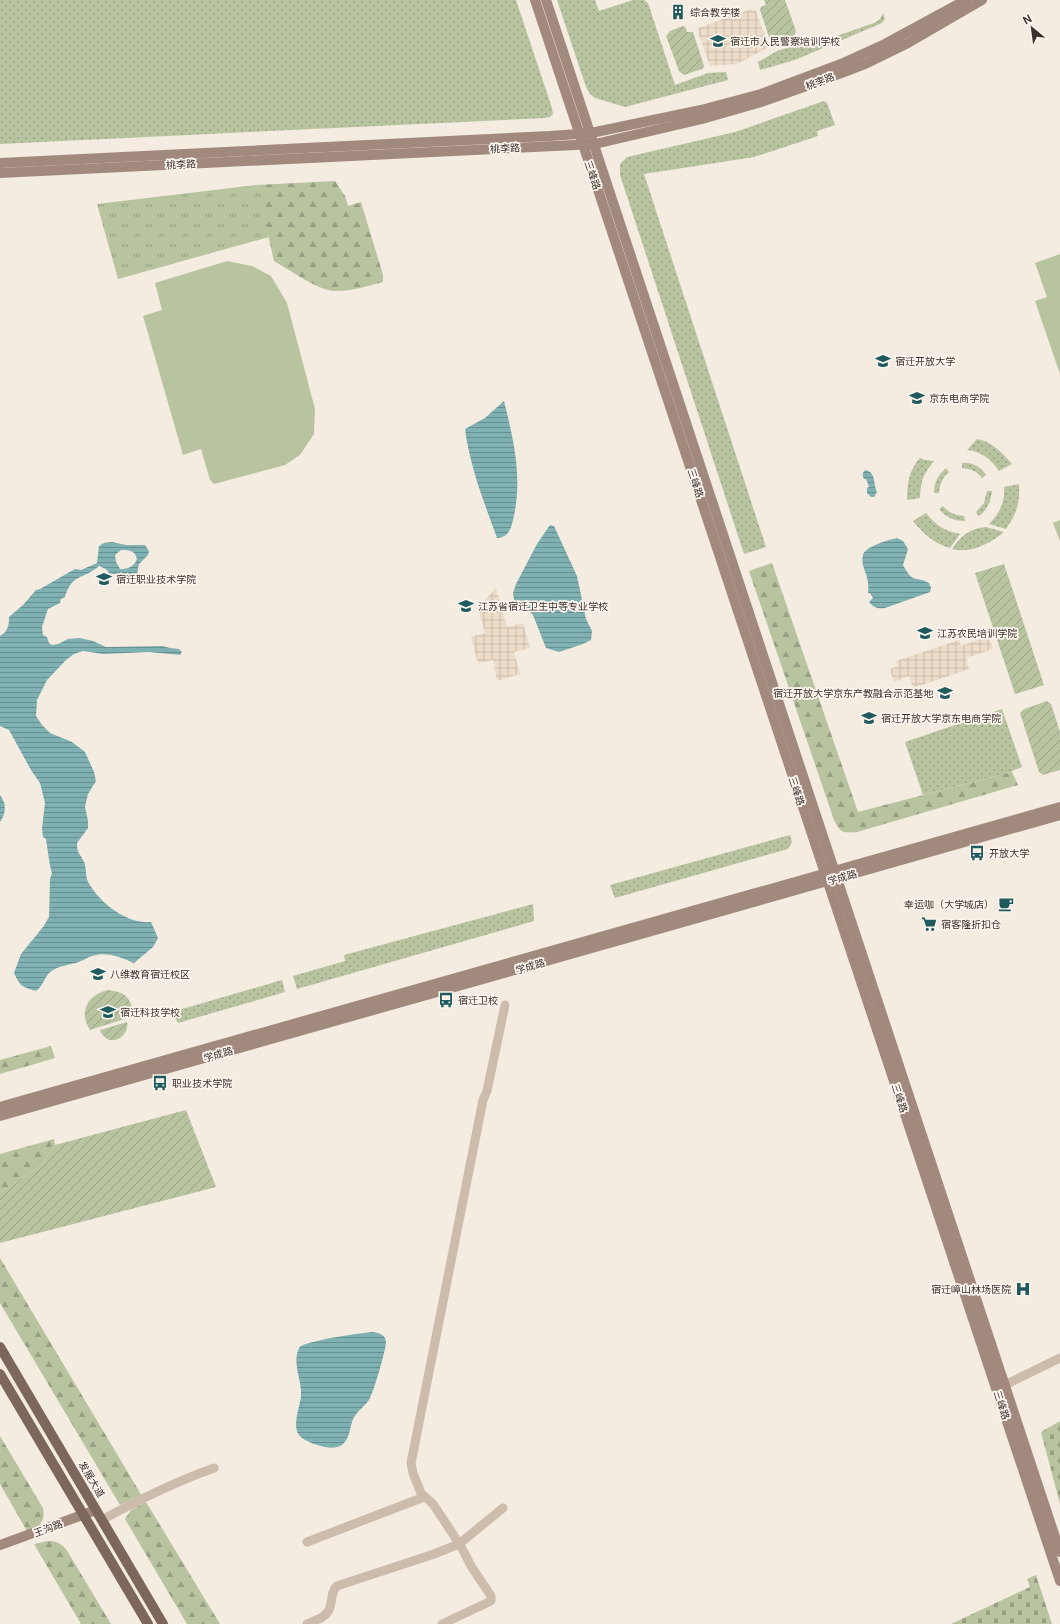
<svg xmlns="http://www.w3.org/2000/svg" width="1060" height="1624" font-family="Manrope,'Noto Sans SC',sans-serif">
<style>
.grass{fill:url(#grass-dots)}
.forest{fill:url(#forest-firs)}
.cemetery{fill:url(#cemetery-stones)}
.park{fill:url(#park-tufts)}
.garden{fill:url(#garden-furrows)}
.pitch{fill:#b8c4a0}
.plaza{fill:url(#plaza-grid)}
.water{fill:url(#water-rules);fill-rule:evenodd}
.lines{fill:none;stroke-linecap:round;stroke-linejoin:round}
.street{stroke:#cdbbac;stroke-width:9}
.secondary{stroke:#a18a7d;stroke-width:10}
.primary{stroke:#7d675c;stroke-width:10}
.labels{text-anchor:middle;stroke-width:3.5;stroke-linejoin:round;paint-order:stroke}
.poi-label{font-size:10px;fill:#3b302b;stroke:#fbf5ee;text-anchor:start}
.street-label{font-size:10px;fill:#3b302b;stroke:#fbf5ee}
</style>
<defs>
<pattern id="grass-dots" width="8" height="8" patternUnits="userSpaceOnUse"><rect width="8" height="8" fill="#b8c4a0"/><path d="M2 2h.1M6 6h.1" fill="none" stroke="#97a083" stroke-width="1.8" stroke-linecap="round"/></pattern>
<pattern id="forest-firs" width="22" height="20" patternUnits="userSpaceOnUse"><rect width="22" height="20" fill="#b8c4a0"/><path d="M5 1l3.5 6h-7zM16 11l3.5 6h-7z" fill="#97a083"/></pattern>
<pattern id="cemetery-stones" width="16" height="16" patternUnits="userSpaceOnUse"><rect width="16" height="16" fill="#b8c4a0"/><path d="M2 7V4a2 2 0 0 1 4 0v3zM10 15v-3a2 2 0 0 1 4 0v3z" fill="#97a083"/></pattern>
<pattern id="park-tufts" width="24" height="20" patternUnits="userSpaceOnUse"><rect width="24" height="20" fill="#b8c4a0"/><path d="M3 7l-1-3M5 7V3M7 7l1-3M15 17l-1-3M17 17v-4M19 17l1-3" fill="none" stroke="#97a083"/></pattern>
<pattern id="garden-furrows" width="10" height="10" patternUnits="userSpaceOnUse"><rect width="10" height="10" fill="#b8c4a0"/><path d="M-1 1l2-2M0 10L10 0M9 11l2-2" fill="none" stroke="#97a083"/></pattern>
<pattern id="plaza-grid" width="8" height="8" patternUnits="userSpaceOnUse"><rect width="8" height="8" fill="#ecdcc8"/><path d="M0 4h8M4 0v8" fill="none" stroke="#cbbdac"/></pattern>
<pattern id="water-rules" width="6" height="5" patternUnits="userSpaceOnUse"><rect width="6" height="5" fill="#7fb0b2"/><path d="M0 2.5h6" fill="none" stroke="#699091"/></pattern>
</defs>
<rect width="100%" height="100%" fill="#f4ebe1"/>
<!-- grass -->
<g class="grass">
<polygon points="0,0 516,0 552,108 553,114 550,117 544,118 0,144"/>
<polygon points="557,0 595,0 599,11 633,0 644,0 648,3 675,85 708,73 726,72 728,80 625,107 595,98 590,94 586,87"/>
<polygon points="883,13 885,19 882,23 795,60 760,70 758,62 777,51 796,45 804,47 814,44 874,23 880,19"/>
<polygon points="824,101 827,103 835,125 817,131 818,136 754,157 644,174 766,547 744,554 620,175 620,164 627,157 735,132"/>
<path d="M977,439C992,441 1002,453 1012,464L999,471C992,460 981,451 967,450Z"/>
<path d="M920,458L925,460L934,461C923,474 921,481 920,498L907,500C907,484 909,470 920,458Z"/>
<path d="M962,463C972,462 981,467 986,475L982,478C977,471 971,469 962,468Z"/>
<path d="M946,468L949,472C942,478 940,484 939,493H934C934,482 938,475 946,468Z"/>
<path d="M1019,484C1020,503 1017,513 1006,529L989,524C1000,513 1005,502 1004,487Z"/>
<path d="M987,491H992C991,502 987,510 979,516L976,512L984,503Z"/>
<path d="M943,506C949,513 955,515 964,516L965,521C953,521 946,517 939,509Z"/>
<path d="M926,513C936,526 945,531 960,534L950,548C933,543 924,534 913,521Z"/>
<path d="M986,527L1004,532C990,543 972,554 952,549C961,536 970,528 986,527Z"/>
<polygon points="1002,709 1022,767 1012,771 1012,772 923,795 905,742"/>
<polygon points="790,835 792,842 788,849 615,898 610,885"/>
<polygon points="533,904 534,921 297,989 293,976 345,961 344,955"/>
<polygon points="282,980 285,992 178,1023 172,1012"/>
</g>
<!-- forest -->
<g class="forest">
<path d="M335,181L345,196L348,206L361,202L383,275V282C367,286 349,292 333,291C318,290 288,269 274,261L257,185Z"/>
<path d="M772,563L858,812L1012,772L1018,785L857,832C842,833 841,833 834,820L749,571Z"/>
<polygon points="51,1046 55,1058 0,1074 0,1060"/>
<polygon points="54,1139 55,1145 42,1165 0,1193 0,1154"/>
<polygon points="0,1258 139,1491 141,1495 120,1505 0,1303"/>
<path d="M0,1436L43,1508C46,1521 39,1528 27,1531L0,1484Z"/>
<polygon points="146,1502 220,1624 187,1624 125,1519 131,1510"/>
<path d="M48,1541C56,1541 60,1543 66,1549L111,1624H81L34,1544Z"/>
</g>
<!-- cemetery -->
<g class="cemetery">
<polygon points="1060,1421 1060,1504 1041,1432"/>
<polygon points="1036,1575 1052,1624 951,1624 1030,1587 1027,1579"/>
</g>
<!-- park -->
<polygon class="park" points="257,185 269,237 118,279 97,204"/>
<!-- garden -->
<g class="garden">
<polygon points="764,0 785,0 796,31 794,36 774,43 771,43 760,10 761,7 766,5"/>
<polygon points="683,26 686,28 687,32 693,32 704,66 702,69 684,75 679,71 666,36 670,31"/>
<polygon points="1004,564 1044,685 1015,694 975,573"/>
<polygon points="1047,701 1051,704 1060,732 1060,770 1043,775 1039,772 1020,713 1024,709"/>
<path d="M108,990C126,992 131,998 134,1016L90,1030C78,1011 88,995 108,990Z"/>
<path d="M127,1022C130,1037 108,1050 100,1030Z"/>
<polygon points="186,1110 216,1187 0,1243 0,1193 42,1165 55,1145"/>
</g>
<!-- pitch -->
<g class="pitch">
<polygon points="1060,254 1060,374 1035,301 1047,297 1035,263"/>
<polygon points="227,261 252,266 271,276 287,303 315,409 314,434 300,455 285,465 214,484 210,480 201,449 183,455 143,316 162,310 155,283"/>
<polygon points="1060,520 1060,541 1053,523"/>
</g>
<!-- plaza -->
<g class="plaza">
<polygon points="751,9 755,10 756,11 768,45 767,48 737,64 710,66 698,32 698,28"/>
<polygon points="496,588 507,627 523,623 530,648 514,652 520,674 497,681 493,660 478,663 471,637 485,633 478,608"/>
<polygon points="989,636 993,649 966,658 969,669 913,688 909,676 894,682 890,669 898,666 896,661 959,640 961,646"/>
</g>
<!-- water -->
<g class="water">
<path d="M504,401C514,441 523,479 513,520C511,529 508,538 497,538C484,502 470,467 465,429L485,418Z"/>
<path d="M866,470C876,473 873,483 877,492L874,497H871L867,493V488L869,487L866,479H864C862,475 862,472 866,470Z"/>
<polygon points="550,525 554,526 577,576 586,619 592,631 591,640 583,644 559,652 546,648 533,615 529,611 518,609 514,600 513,593 516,584 537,544"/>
<path d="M897,538L903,541L908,549L903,565C914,585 914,575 929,583L931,588L930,592L885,608C878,609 874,608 869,602L873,598L870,593H868C869,586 868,581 866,574C864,569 861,561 863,555C866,546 888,540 897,538Z"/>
<path d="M112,542L126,545H145L149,551L148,555L139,564L137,574L118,575L109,573L106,569L99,566C83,580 72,573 65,597L61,599L60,603L48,609L42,627L43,635L47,637L49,643L52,645L58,644L68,639L80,638L93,641L106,647L162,646L170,648L179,649L182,652L180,655L149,652L103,654L83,651L74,654L66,660L47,680L37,700L36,716L42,725L50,733L72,742L85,752L94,772L96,781L88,794L85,807L88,821V828L77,843C77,854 79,852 83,860C87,866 85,875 88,882C100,903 126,924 151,922L158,938L153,947L134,963C120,957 107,951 92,956C86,958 81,962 75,963C65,966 57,966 49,973C44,979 42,987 36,991C22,987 20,986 14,973L21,954L43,927L49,917L50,879L52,873L50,866L46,839L43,837L42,828L45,803L40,783L31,770L9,730L0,726V636C8,632 9,625 9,617L23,605L36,590L40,589L75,569L81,570L97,563L99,546L104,543ZM121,550C129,550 135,550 137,559C134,567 128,569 120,569L116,562L115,555Z"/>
<path d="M0,795C7,804 6,813 0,822Z"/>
<path d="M373,1332C379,1333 386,1335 386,1342C386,1350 373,1394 369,1400C364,1407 357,1411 353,1419C350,1426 350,1438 343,1444C335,1453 305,1443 299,1435C292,1425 300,1407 301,1396C302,1382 294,1367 297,1354C298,1351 299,1347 301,1346C304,1344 309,1343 313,1342C333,1337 352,1334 373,1332Z"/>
</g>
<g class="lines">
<!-- street -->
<g class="street">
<polyline points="1005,1385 1060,1358"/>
<path d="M102,1520C138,1500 175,1482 214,1468"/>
<polyline points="307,1542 424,1497"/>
<path d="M307,1624C314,1621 322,1619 327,1613C334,1605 329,1593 337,1586L434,1554L459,1544L503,1508"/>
<polyline points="442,1624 491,1601 491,1596 471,1566 464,1552 451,1531 433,1504 421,1493 413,1473 411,1463 483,1100 487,1091 505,1005"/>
</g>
<!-- secondary -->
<g class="secondary">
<polyline points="535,0 1060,1581"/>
<polyline points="546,0 1060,1552"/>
<polyline points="0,163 550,136 591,133 701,110 761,94 841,64 885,44 966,0"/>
<polyline points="0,173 595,144 702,119 758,103 815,83 865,64 908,43 982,0"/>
<polyline points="0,1107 1060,807"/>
<polyline points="0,1116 1060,815"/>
<polyline points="0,1545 96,1510"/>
</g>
<!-- primary -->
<g class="primary">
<polyline points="0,1347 163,1624"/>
<polyline points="0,1374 148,1624"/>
</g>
</g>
<!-- icons -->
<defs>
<g id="building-bare" transform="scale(1.2)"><path d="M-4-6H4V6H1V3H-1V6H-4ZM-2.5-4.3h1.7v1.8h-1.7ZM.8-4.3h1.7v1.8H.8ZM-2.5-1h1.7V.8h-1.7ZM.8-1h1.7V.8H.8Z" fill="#1f5a5e" stroke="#fbf5ee" stroke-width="2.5" paint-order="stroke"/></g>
<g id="school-bare" transform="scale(1.2)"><path d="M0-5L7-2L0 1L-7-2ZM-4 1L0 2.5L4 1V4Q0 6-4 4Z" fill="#1f5a5e" stroke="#fbf5ee" stroke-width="2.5" paint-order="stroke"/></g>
<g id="university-bare" transform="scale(1.2)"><path d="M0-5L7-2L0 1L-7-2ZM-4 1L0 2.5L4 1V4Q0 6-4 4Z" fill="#1f5a5e" stroke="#fbf5ee" stroke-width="2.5" paint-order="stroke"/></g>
<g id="bus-bare" transform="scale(1.2)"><path d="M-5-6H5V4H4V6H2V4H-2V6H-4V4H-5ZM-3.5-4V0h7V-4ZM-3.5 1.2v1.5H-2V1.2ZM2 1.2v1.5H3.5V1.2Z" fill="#1f5a5e" stroke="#fbf5ee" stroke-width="2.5" paint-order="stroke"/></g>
<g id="cafe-bare" transform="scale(1.2)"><path d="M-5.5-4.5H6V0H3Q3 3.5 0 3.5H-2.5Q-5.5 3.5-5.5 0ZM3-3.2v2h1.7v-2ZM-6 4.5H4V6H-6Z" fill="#1f5a5e" stroke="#fbf5ee" stroke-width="2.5" paint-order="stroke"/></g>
<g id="supermarket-bare" transform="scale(1.2)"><path d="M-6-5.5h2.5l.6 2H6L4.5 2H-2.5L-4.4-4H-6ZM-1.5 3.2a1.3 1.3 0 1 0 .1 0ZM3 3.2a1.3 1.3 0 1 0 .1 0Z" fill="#1f5a5e" stroke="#fbf5ee" stroke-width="2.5" paint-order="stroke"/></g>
<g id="hospital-bare" transform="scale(1.2)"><path d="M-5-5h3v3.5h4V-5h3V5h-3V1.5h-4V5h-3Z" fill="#1f5a5e" stroke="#fbf5ee" stroke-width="2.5" paint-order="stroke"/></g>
</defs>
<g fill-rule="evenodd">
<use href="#building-bare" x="678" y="12"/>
<use href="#school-bare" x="718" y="41"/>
<use href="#university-bare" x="883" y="361"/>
<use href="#university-bare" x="917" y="398"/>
<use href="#university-bare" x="104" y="579"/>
<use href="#school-bare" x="466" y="606"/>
<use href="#university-bare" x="925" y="633"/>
<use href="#university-bare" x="945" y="693"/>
<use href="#university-bare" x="869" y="718"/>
<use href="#bus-bare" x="977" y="853"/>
<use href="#cafe-bare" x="1006" y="904"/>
<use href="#supermarket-bare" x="929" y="924"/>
<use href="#university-bare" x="98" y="974"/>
<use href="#bus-bare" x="446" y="1000"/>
<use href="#university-bare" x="108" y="1012"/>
<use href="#bus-bare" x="160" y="1083"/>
<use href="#hospital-bare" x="1023" y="1289"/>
</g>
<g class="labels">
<!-- poi labels -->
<g class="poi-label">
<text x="690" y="16">综合教学楼</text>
<text x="730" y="45">宿迁市人民警察培训学校</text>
<text x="895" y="365">宿迁开放大学</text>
<text x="929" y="402">京东电商学院</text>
<text x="116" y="583">宿迁职业技术学院</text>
<text x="478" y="610">江苏省宿迁卫生中等专业学校</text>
<text x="937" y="637">江苏农民培训学院</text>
<text x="933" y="697" text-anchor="end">宿迁开放大学京东产教融合示范基地</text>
<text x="881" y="722">宿迁开放大学京东电商学院</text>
<text x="989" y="857">开放大学</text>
<text x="994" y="908" text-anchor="end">幸运咖（大学城店）</text>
<text x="941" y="928">宿客隆折扣仓</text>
<text x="110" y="978">八维教育宿迁校区</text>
<text x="458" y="1004">宿迁卫校</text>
<text x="120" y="1016">宿迁科技学校</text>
<text x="172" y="1087">职业技术学院</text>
<text x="1011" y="1293" text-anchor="end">宿迁嶂山林场医院</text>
</g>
<!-- street labels -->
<g class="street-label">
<text transform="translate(820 81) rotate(-21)" y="4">桃李路</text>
<text transform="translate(505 148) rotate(-3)" y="4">桃李路</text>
<text transform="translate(181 164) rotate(-3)" y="4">桃李路</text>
<text transform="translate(593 175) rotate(71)" y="4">三峰路</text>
<text transform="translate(696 483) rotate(72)" y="4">三峰路</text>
<text transform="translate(797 791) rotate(72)" y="4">三峰路</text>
<text transform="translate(842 877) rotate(-16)" y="4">学成路</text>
<text transform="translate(530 966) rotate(-16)" y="4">学成路</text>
<text transform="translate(218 1054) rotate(-16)" y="4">学成路</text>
<text transform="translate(900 1098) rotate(72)" y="4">三峰路</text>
<text transform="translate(1002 1405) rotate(72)" y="4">三峰路</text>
<text transform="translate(92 1479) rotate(59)" y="4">发展大道</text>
<text transform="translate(48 1528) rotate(-20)" y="4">王沟路</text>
</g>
</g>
<!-- north arrow -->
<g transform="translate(1032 28) rotate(331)" stroke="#fbf5ee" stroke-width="3" paint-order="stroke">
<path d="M0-3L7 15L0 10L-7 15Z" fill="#3b302b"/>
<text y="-6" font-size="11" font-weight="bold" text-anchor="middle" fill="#3b302b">N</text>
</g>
</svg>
